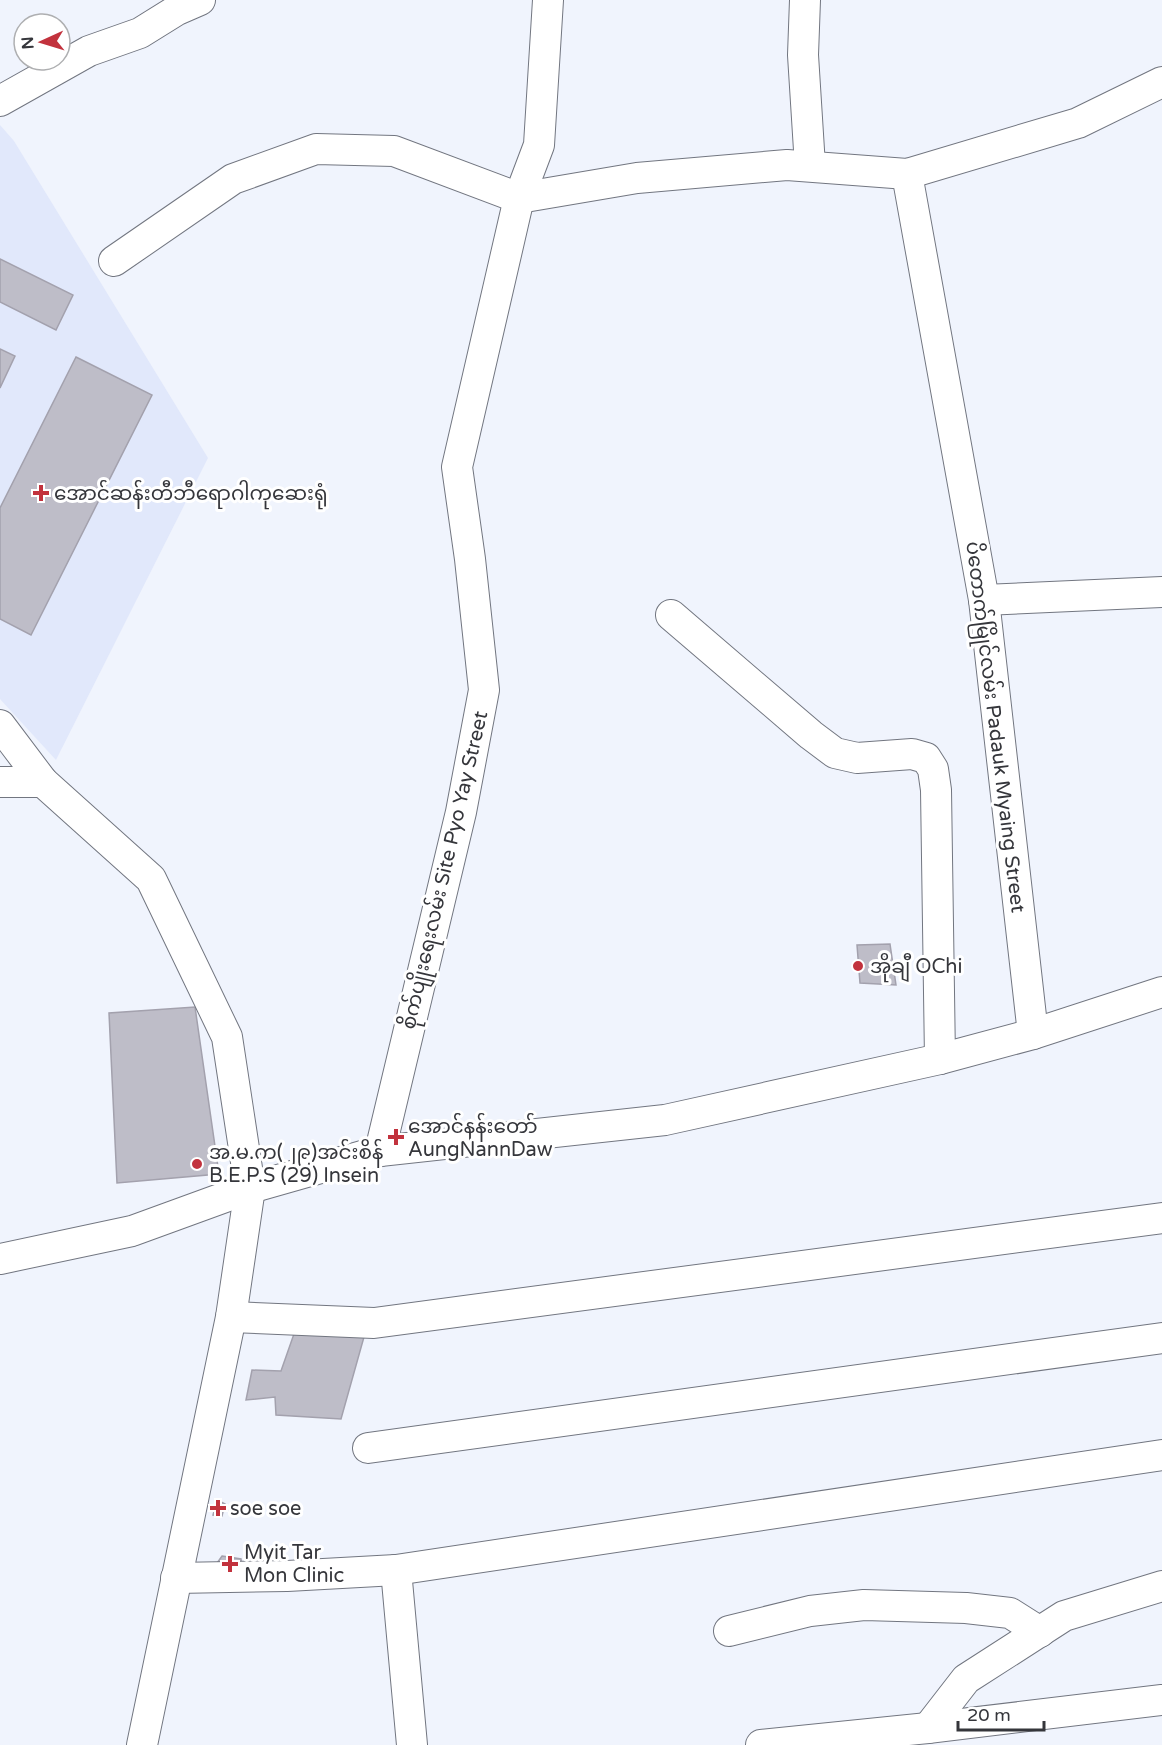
<svg xmlns="http://www.w3.org/2000/svg" width="1162" height="1745" font-family="'Varela Round','Noto Sans Myanmar',sans-serif">
<style>
.built{fill:#e1e8fb}
.building{fill:#bebdc8;stroke:#a3a1ad;stroke-width:1.5}
.lines{fill:none;stroke-linecap:round;stroke-linejoin:round}
.minor-casing{stroke:#727680;stroke-width:32}
.minor{stroke:#fff;stroke-width:30}
.poi-dot{fill:#c2323d;stroke:#fff;stroke-width:2}
.labels{text-anchor:middle;stroke-width:6;stroke-linejoin:round;paint-order:stroke}
.poi-label{font-size:20px;fill:#35363b;stroke:#fff;text-anchor:start}
.street-label{font-size:20px;fill:#35363b;stroke:#fff}
</style>
<rect width="100%" height="100%" fill="#f0f4fd"/>
<!-- built -->
<polygon class="built" points="0,125 14,141 208,458 56,760 0,699"/>
<!-- building -->
<g class="building">
<polygon points="0,259 73,295 56,330 0,302"/>
<polygon points="0,349 15,356 0,388"/>
<polygon points="76,357 152,395 31,635 0,619 0,508"/>
<polygon points="890,944 896,985 860,983 857,945"/>
<polygon points="195,1007 219,1174 117,1183 109,1013"/>
<polygon points="295,1331 364,1337 341,1419 276,1415 275,1397 246,1400 252,1370 281,1371"/>
<polygon points="217,1500 225,1504 222,1516 213,1515"/>
<polygon points="222,1556 241,1559 242,1571 210,1573"/>
</g>
<g class="lines">
<!-- minor casing -->
<g class="minor-casing">
<g id="minor">
<polyline points="805,0 803,55 810,166"/>
<polyline points="0,101 89,51 140,33 177,10 200,0"/>
<polyline points="907,174 984,600 1033,1034"/>
<polyline points="114,261 233,179 316,149 394,151 519,198 637,178 787,165 907,174 1078,123 1162,82"/>
<polyline points="984,600 1162,592"/>
<polyline points="671,615 811,735 835,753 857,758 912,754 926,758 933,769 936,790 940,1059"/>
<polyline points="0,725 43,782"/>
<polyline points="0,782 43,782 151,879 227,1037 250,1188 231,1317 142,1745"/>
<polyline points="380,1151 461,812 484,690 470,559 457,467 519,198 539,145 548,0"/>
<polyline points="0,1259 132,1231 250,1188 380,1151 665,1120 940,1059 1033,1034 1162,992"/>
<polyline points="231,1317 374,1323 1162,1218"/>
<polyline points="368,1448 1162,1338"/>
<polyline points="396,1570 412,1745"/>
<polyline points="176,1578 287,1576 396,1570 1162,1455"/>
<polyline points="729,1631 810,1611 864,1605 966,1608 1010,1613 1040,1632"/>
<polyline points="928,1728 966,1679 1064,1616 1162,1586"/>
<polyline points="761,1745 928,1728 1162,1700"/>
</g>
</g>
<!-- minor -->
<use href="#minor" class="minor"/>
</g>
<!-- markers -->
<g class="poi-dot">
<path d="M38 484h6v6h6v6h-6v6h-6v-6h-6v-6h6z"/>
<circle cx="858" cy="966" r="6"/>
<path d="M393 1128h6v6h6v6h-6v6h-6v-6h-6v-6h6z"/>
<circle cx="197" cy="1164" r="6"/>
<path d="M215 1499h6v6h6v6h-6v6h-6v-6h-6v-6h6z"/>
<path d="M227 1555h6v6h6v6h-6v6h-6v-6h-6v-6h6z"/>
</g>
<g class="labels">
<!-- poi labels -->
<g class="poi-label">
<text x="54" y="500">အောင်ဆန်းတီဘီရောဂါကုဆေးရုံ</text>
<text x="870" y="973">အိုချီ OChi</text>
<text x="408" y="1133">အောင်နန်းတော်<tspan x="408" dy="23">AungNannDaw</tspan></text>
<text x="209" y="1159">အ.မ.က(၂၉)အင်းစိန်<tspan x="209" dy="23">B.E.P.S (29) Insein</tspan></text>
<text x="230" y="1515">soe soe</text>
<text x="244" y="1559">Myit Tar<tspan x="244" dy="23">Mon Clinic</tspan></text>
</g>
<!-- street labels -->
<g class="street-label">
<text transform="translate(996 727) rotate(83)" y="7">ပိတောက်မြိုင်လမ်း Padauk Myaing Street</text>
<text transform="translate(444 870) rotate(-77)" y="7">စိုက်ပျိုးရေးလမ်း Site Pyo Yay Street</text>
</g>
</g>
<!-- north arrow -->
<g transform="translate(42 42) rotate(266)"><circle r="28" fill="#ffffff" stroke="#aeafb1" stroke-width="1.5"/>
<path d="M0-4.5L10 22L0 15L-10 22Z" fill="#c2323d"/>
<text y="-9" font-size="16" font-weight="bold" text-anchor="middle" fill="#35363b">N</text>
</g>
<!-- scale -->
<path d="M958 1721v9h86v-9" fill="none" stroke="#35363b" stroke-width="3"/>
<text x="967" y="1721" font-size="18" fill="#35363b" stroke="#ffffff" stroke-width="4.5" paint-order="stroke">20 m</text>
</svg>
